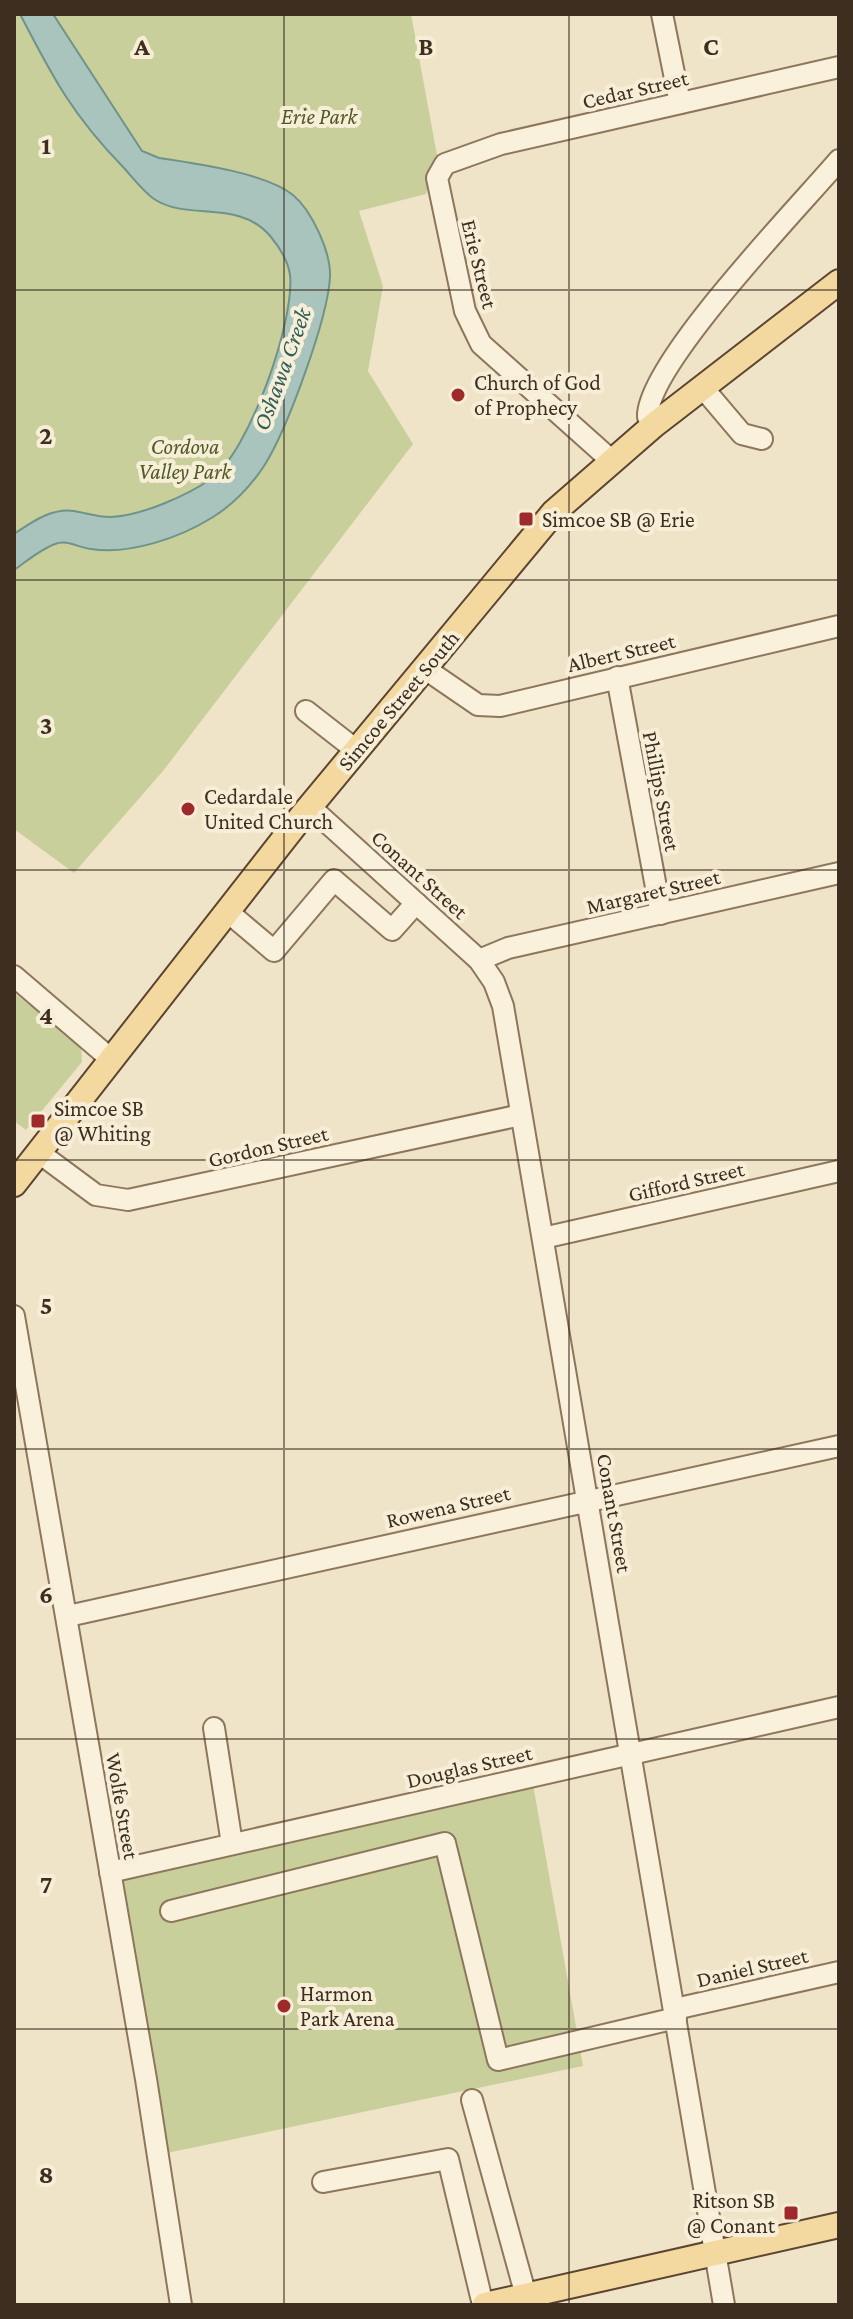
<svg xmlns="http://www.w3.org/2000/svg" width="853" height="2319" font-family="'Crimson Pro',serif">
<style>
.green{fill:#c9cf9b}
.water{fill:#a9c4bc;stroke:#6f938a;stroke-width:2}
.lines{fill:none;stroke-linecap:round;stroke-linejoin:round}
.minor-casing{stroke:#8d765c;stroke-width:24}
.major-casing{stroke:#5b4430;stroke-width:28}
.minor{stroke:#faf1dc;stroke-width:20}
.major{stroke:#f3d9a0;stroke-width:24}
.grid{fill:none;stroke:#3d2e20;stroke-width:2;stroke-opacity:0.55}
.poi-dot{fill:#9e2a2b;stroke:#f7eed8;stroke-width:3}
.labels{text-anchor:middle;stroke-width:8;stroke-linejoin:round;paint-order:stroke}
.street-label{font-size:22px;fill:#3d2e20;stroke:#f7eed8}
.park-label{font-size:22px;font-style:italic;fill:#4d5a26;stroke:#f7eed8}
.poi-label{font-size:22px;fill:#3d2e20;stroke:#f7eed8;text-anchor:start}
.water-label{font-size:24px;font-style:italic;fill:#2f5d5a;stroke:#f7eed8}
.grid-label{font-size:26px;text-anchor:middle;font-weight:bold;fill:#3d2e20;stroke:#f7eed8;stroke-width:8;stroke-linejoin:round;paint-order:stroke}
</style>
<rect width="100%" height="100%" fill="#f0e4c8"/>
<!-- green -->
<g class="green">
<polygon points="14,14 411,14 437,155 426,194 359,211 383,286 368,371 413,444 163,771 74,873 14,829"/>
<polygon points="14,993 81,1045 82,1062 26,1130 14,1121"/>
<polygon points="532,1779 583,2066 167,2153 119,1876"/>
</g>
<!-- water -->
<path class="water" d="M20,14H53L142,151L159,158C194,163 266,173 293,195C312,211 331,252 330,277C328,318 287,430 264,466C250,487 234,504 213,517C180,538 129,555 91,549C78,548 68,539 55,544C41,549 27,561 14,570V534C32,522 51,508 74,511C86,513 98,517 110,517C141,516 186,496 211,479C249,452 295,321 290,275C288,261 280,248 271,237C239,198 189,222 154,199C143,191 133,178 124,168C73,116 53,78 20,14Z"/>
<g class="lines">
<!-- minor casing -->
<g class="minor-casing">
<g id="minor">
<polyline points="662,14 680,103"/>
<polyline points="703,388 742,434 762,439"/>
<path d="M654,425L648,417C645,366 801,205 839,160"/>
<polyline points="612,461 481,344 465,311 437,178 445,164 501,144 839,67"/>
<polyline points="424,668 478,705 500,706 839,626"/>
<polyline points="617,677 661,914"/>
<polyline points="306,711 356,750"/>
<polyline points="310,807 479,960 494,982 503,1006 724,2305"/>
<polyline points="228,912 274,951 334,880 392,930 416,903"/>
<polyline points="479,960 508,948 839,873"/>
<polyline points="14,976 112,1060"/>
<polyline points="38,1152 96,1195 128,1200 521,1115"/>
<polyline points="543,1238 839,1171"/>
<polyline points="14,1316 146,2079 181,2305"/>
<polyline points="68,1616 839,1446"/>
<polyline points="214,1728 232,1844"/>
<polyline points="110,1872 839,1707"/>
<polyline points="171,1911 445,1843 498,2060 676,2018"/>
<polyline points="675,2009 839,1972"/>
<polyline points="472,2100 526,2296"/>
<polyline points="323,2182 448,2159 483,2305"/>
</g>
</g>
<!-- major casing -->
<g class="major-casing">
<g id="major">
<polyline points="14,1184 302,816 554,512 654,425 839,282"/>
<polyline points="485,2305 839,2225"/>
</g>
</g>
<!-- minor -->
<use href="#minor" class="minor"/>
<!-- major -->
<use href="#major" class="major"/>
</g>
<!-- grid -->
<path class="grid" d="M284,14V2305M569,14V2305M14,290H839M14,580H839M14,870H839M14,1160H839M14,1449H839M14,1739H839M14,2029H839"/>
<!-- markers -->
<g class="poi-dot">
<circle cx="458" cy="395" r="8"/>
<rect x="518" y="511" width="16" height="16" rx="4"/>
<circle cx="188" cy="809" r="8"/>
<rect x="30" y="1113" width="16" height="16" rx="4"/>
<circle cx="284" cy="2006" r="8"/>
<rect x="783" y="2205" width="16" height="16" rx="4"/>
</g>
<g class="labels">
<!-- street labels -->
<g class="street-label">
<text transform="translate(635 89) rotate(-13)" y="8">Cedar Street</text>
<text transform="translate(480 264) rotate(76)" y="8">Erie Street</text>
<text transform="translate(621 652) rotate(-13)" y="8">Albert Street</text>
<text transform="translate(398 700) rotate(-50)" y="8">Simcoe Street South</text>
<text transform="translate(662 791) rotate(79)" y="8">Phillips Street</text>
<text transform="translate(420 874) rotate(42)" y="8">Conant Street</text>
<text transform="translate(653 891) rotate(-13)" y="8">Margaret Street</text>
<text transform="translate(268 1146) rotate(-13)" y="8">Gordon Street</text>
<text transform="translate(686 1181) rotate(-13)" y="8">Gifford Street</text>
<text transform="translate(448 1506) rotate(-13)" y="8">Rowena Street</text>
<text transform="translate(615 1513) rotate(80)" y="8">Conant Street</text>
<text transform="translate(469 1766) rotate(-13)" y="8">Douglas Street</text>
<text transform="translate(123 1806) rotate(80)" y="8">Wolfe Street</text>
<text transform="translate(752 1967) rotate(-13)" y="8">Daniel Street</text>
</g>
<!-- park labels -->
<g class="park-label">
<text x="319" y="124">Erie Park</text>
<text x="185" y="454">Cordova<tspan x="185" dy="25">Valley Park</tspan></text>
</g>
<!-- poi labels -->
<g class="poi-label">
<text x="474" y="390">Church of God<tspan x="474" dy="25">of Prophecy</tspan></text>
<text x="542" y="527">Simcoe SB @ Erie</text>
<text x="204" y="804">Cedardale<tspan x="204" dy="25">United Church</tspan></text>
<text x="54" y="1116">Simcoe SB<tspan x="54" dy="25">@ Whiting</tspan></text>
<text x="300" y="2001">Harmon<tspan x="300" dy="25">Park Arena</tspan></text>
<text x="775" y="2208" text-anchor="end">Ritson SB<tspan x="775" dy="25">@ Conant</tspan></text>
</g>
<!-- water labels -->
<g class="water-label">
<text transform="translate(282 369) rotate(-70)" y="8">Oshawa Creek</text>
</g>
</g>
<g class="grid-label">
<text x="142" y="55">A</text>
<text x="426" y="55">B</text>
<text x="711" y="55">C</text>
<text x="46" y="154">1</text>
<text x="46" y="444">2</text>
<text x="46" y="734">3</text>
<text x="46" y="1024">4</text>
<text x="46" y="1314">5</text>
<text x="46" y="1603">6</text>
<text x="46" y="1893">7</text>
<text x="46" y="2183">8</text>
</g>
<!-- border -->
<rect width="853" height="2319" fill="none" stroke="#3d2e20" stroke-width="32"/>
</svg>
